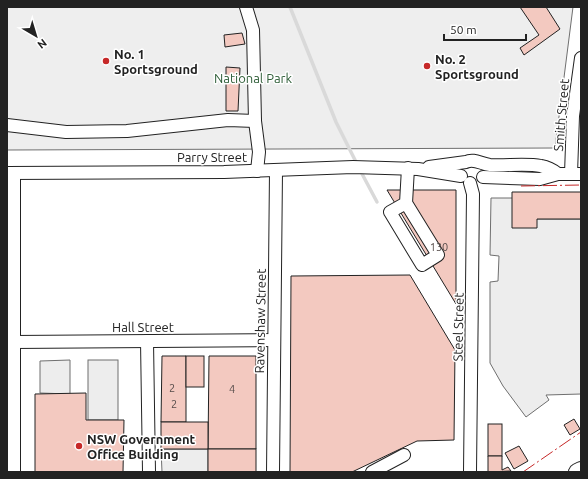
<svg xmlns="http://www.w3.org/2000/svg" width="588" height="479" font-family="Ubuntu,sans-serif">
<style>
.green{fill:#eee;stroke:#6f6f6f}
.parking{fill:#ededed;stroke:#6f6f6f}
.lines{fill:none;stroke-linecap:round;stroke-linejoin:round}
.stream{stroke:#d9d9d9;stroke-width:3.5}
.building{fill:#f3c9c0;stroke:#222}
.minor-casing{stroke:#222;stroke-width:14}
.major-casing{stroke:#222;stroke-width:18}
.minor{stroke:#fff;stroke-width:12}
.major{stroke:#fff;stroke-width:16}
.power{stroke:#c62828;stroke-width:1;stroke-dasharray:14 3 2 3;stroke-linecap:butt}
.poi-dot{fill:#c62828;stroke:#fff;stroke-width:1.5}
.labels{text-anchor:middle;stroke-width:3;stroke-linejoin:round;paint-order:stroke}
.number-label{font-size:11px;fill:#564c4a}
.poi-label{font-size:13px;font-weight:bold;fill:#222;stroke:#fff;text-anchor:start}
.park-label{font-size:13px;fill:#2f5e38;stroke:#fff}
.street-label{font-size:13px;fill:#222;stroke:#fff}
</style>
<rect width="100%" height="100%" fill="#fff"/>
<!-- green -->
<polygon class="green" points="7,7 573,7 555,148 7,150"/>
<!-- parking -->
<g class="parking">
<polygon points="491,198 512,198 537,219 581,219 581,394 546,395 549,400 526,417 503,386 490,363 490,282 498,281 499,256 490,255"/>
<polygon points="70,360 70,394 40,393 40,361"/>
<rect x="88" y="360" width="30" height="60"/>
<polygon points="161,449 208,449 208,472 162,472"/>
</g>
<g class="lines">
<!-- stream -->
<g class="stream">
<polyline points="290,7 336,122 357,164"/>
<polyline points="360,170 377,202"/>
</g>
</g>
<!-- building -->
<g class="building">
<polygon points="520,7 546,7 560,29 524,55 520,48 539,35"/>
<polygon points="242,33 245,44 225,47 224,35"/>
<polygon points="226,67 240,68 238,111 226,111"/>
<polygon points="387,190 456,190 456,304"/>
<polygon points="512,192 581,192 581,219 537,219 537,228 512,228"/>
<polygon points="410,275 455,350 454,440 417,441 352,472 290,472 291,276"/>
<polygon points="162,356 186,356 186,422 161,422"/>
<rect x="186" y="356" width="18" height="31"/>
<polygon points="209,356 256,356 256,449 208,449"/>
<polygon points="86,393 86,420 124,420 123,472 35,472 35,394"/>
<polygon points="574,419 580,429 570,435 564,425"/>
<rect x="161" y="422" width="47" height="27"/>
<rect x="488" y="424" width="14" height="32"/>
<polygon points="519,446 528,461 514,469 505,453"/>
<rect x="208" y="449" width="48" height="23"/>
<polygon points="488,456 502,456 502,470 508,467 511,471 488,472"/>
</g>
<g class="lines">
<!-- minor casing -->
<g class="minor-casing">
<g id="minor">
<polyline points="246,7 253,30 255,121 259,152 257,171"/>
<polyline points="7,125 66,132 127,131 228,120 255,121"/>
<path d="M429,167L466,162C474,158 481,164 490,165C506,166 526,163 541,166C547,167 553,170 558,174"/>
<polyline points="7,173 224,172 353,167 418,169 461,176"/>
<polyline points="571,174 573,116 581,58"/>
<polyline points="483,177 540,179 558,174 581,174"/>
<polyline points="470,183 473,194 470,472"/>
<polyline points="406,203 390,212 422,265 438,255 406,203 408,168"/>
<polyline points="147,341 149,472"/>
<polyline points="13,342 273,340"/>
<polyline points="14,472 14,173"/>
<polyline points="273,472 276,171"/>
<polyline points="372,472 404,455"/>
</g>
</g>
<!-- major casing -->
<g class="major-casing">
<polyline id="major" points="577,472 581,470"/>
</g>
<!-- minor -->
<use href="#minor" class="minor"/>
<!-- major -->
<use href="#major" class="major"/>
<!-- power -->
<g class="power">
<polyline points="521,186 581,185"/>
<polyline points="523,472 581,432"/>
</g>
</g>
<!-- markers -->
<g class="poi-dot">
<circle cx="106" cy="61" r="4"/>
<circle cx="427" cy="66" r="4"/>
<circle cx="79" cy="446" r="4"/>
</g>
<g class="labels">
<!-- number labels -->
<g class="number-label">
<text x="439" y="251">130</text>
<text x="172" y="392">2</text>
<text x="232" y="393">4</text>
<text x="174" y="408">2</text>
</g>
<!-- poi labels -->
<g class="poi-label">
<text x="114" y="59">No. 1<tspan x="114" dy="15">Sportsground</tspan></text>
<text x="435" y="64">No. 2<tspan x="435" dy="15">Sportsground</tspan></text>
<text x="87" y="444">NSW Government<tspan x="87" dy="15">Office Building</tspan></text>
</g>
<!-- park labels -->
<g class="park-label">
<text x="253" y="83">National Park</text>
</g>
<!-- street labels -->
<g class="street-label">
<text transform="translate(561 115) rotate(-85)" y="5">Smith Street</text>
<text x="212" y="162">Parry Street</text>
<text transform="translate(260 321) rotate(-89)" y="5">Ravenshaw Street</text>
<text x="143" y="332">Hall Street</text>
<text transform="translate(458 327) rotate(-89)" y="5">Steel Street</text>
</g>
</g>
<!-- border -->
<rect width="588" height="479" fill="none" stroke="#222222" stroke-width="16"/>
<!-- north arrow -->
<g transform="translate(36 36) rotate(142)" stroke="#ffffff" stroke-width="3" paint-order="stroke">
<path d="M0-3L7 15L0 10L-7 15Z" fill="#222222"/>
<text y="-6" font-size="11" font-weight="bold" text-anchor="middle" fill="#222222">N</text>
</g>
<!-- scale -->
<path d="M444 34v6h82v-6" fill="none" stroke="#222222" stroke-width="2"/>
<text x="450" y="34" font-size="12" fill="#222222" stroke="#ffffff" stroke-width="3" paint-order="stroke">50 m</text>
</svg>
